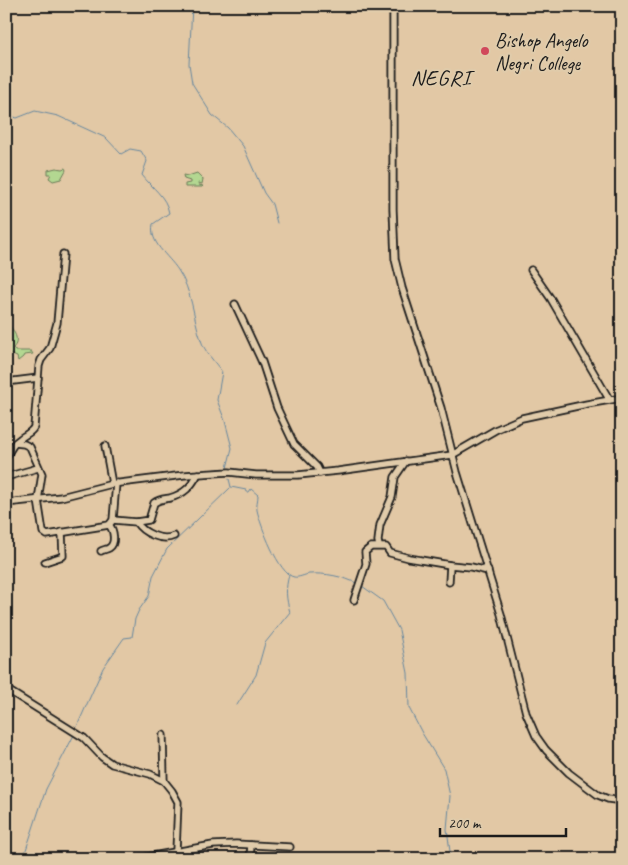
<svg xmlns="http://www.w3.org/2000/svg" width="628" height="865" font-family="Caveat,sans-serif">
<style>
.green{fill:#b3d791;stroke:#687a56}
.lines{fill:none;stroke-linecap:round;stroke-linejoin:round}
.stream{stroke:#66879f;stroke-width:1}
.minor-casing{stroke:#1c1c1c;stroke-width:9}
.minor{stroke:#e0cbaa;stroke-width:5.5}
.poi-dot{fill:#d1495b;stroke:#e0cbaa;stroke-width:2}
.labels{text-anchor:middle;stroke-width:4.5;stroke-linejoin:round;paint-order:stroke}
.poi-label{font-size:20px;fill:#1c1c1c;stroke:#e0cbaa;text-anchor:start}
.quarter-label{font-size:22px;letter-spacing:1px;fill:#1c1c1c;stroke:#e0cbaa}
</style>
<rect width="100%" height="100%" fill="#e2c8a5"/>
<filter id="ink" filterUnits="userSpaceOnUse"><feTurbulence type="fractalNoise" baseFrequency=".02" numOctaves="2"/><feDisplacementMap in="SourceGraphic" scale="10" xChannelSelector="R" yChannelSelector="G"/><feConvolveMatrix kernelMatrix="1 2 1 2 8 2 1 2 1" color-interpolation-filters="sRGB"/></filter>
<g filter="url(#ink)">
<!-- green -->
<g class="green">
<polygon points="56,168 62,169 65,168 66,170 61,179 53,181 49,178 51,174 48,174 48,170"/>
<polygon points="197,173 203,179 202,184 198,183 199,185 203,186 202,187 185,187 185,184 190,183 190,181 184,179 183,175 188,176"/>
<path d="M7,325L10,326C15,333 20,341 13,348L15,351H31L33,354L24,355L23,357L18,361L17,357L10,354L6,359L9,364L6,370V326Z"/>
</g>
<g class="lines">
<!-- stream -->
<g class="stream">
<polyline points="192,6 189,64 192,83 212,115 228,128 243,146 264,193 272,204 277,223"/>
<path d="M6,114L17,118L35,111L58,116L106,138L121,154L130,149L141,151L147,161L142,175C152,188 166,196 169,213L153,224C149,243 168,255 178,270C192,290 193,317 201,340C204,351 215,362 222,372L217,400L225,421L232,448L227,468"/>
<path d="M229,479L231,487L246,490L247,492H249L251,489L258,495C258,500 256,505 257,510C260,524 279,575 294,577C298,578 304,575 309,574C325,573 343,576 358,584"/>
<polyline points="362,586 383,601 399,630 408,673 409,708 422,733 444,769 450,796 447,829 451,859"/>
<path d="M237,705L256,675L265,643L290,612C286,599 285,589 289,575"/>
<polyline points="75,731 103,668 124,638 132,637 135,619 139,610 149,596 153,576 167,549 230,488"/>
<polyline points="23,859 46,789 74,735"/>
</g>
<!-- minor casing -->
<g class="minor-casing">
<g id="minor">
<polyline points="393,6 393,209 395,259 402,288 441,408 457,472 501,614 526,713 536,736 546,750 569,773 598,795 608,799 622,801"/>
<polyline points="531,270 551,299 609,399"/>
<polyline points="235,304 262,362 277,408 294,444 317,467 320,473"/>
<polyline points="6,382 38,378"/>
<polyline points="15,443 24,444 30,447 42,474 38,500 43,532 47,535 109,525 113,520 116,483"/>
<polyline points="105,446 112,484"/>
<path d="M6,458C10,450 13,443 21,438C26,434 31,433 34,427L39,366L41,360L50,348L57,323L63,254"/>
<polyline points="6,477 38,468"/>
<polyline points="6,503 61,497 112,484 184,475 229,472 256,475 298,475 338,471 452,455 497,429 522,418 587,404 622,398"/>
<path d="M113,520L136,522L149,520L154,503C159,499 164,499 170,498C184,494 191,487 198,474"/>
<path d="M136,522C143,533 162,542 174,536"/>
<polyline points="379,546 378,541 380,525 392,497 395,477 406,461"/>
<path d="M101,551C102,550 108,549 109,548C116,544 114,530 109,525"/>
<polyline points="45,562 63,556 62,532"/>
<polyline points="449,582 450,565"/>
<polyline points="354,600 366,564 365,552 371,547 386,547 390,553 409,558 450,565 471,567 488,571"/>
<polyline points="6,689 84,738 102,757 112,764 150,774 164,781"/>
<polyline points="163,735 164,781 172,791 178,802 176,851"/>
<polyline points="136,859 213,845 236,844 290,847"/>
<polyline points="250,859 251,845"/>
</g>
</g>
<!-- minor -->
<use href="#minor" class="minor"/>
</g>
</g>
<!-- markers -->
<circle class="poi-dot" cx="485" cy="51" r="5"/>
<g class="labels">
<!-- poi labels -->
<g class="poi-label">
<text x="495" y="47">Bishop Angelo<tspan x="495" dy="23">Negri College</tspan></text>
</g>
<!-- quarter labels -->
<g class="quarter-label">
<text x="441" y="85">NEGRI</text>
</g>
</g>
<!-- margin -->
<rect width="628" height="865" fill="none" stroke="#e0cbaa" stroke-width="25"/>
<rect x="12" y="12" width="603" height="840" fill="none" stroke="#1c1c1c" stroke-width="2" filter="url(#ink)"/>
<!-- scale -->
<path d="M440 828v8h126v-8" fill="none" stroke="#1c1c1c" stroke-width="2.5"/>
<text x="448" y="828" font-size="15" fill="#1c1c1c" stroke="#e0cbaa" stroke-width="4" paint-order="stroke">200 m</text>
</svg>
